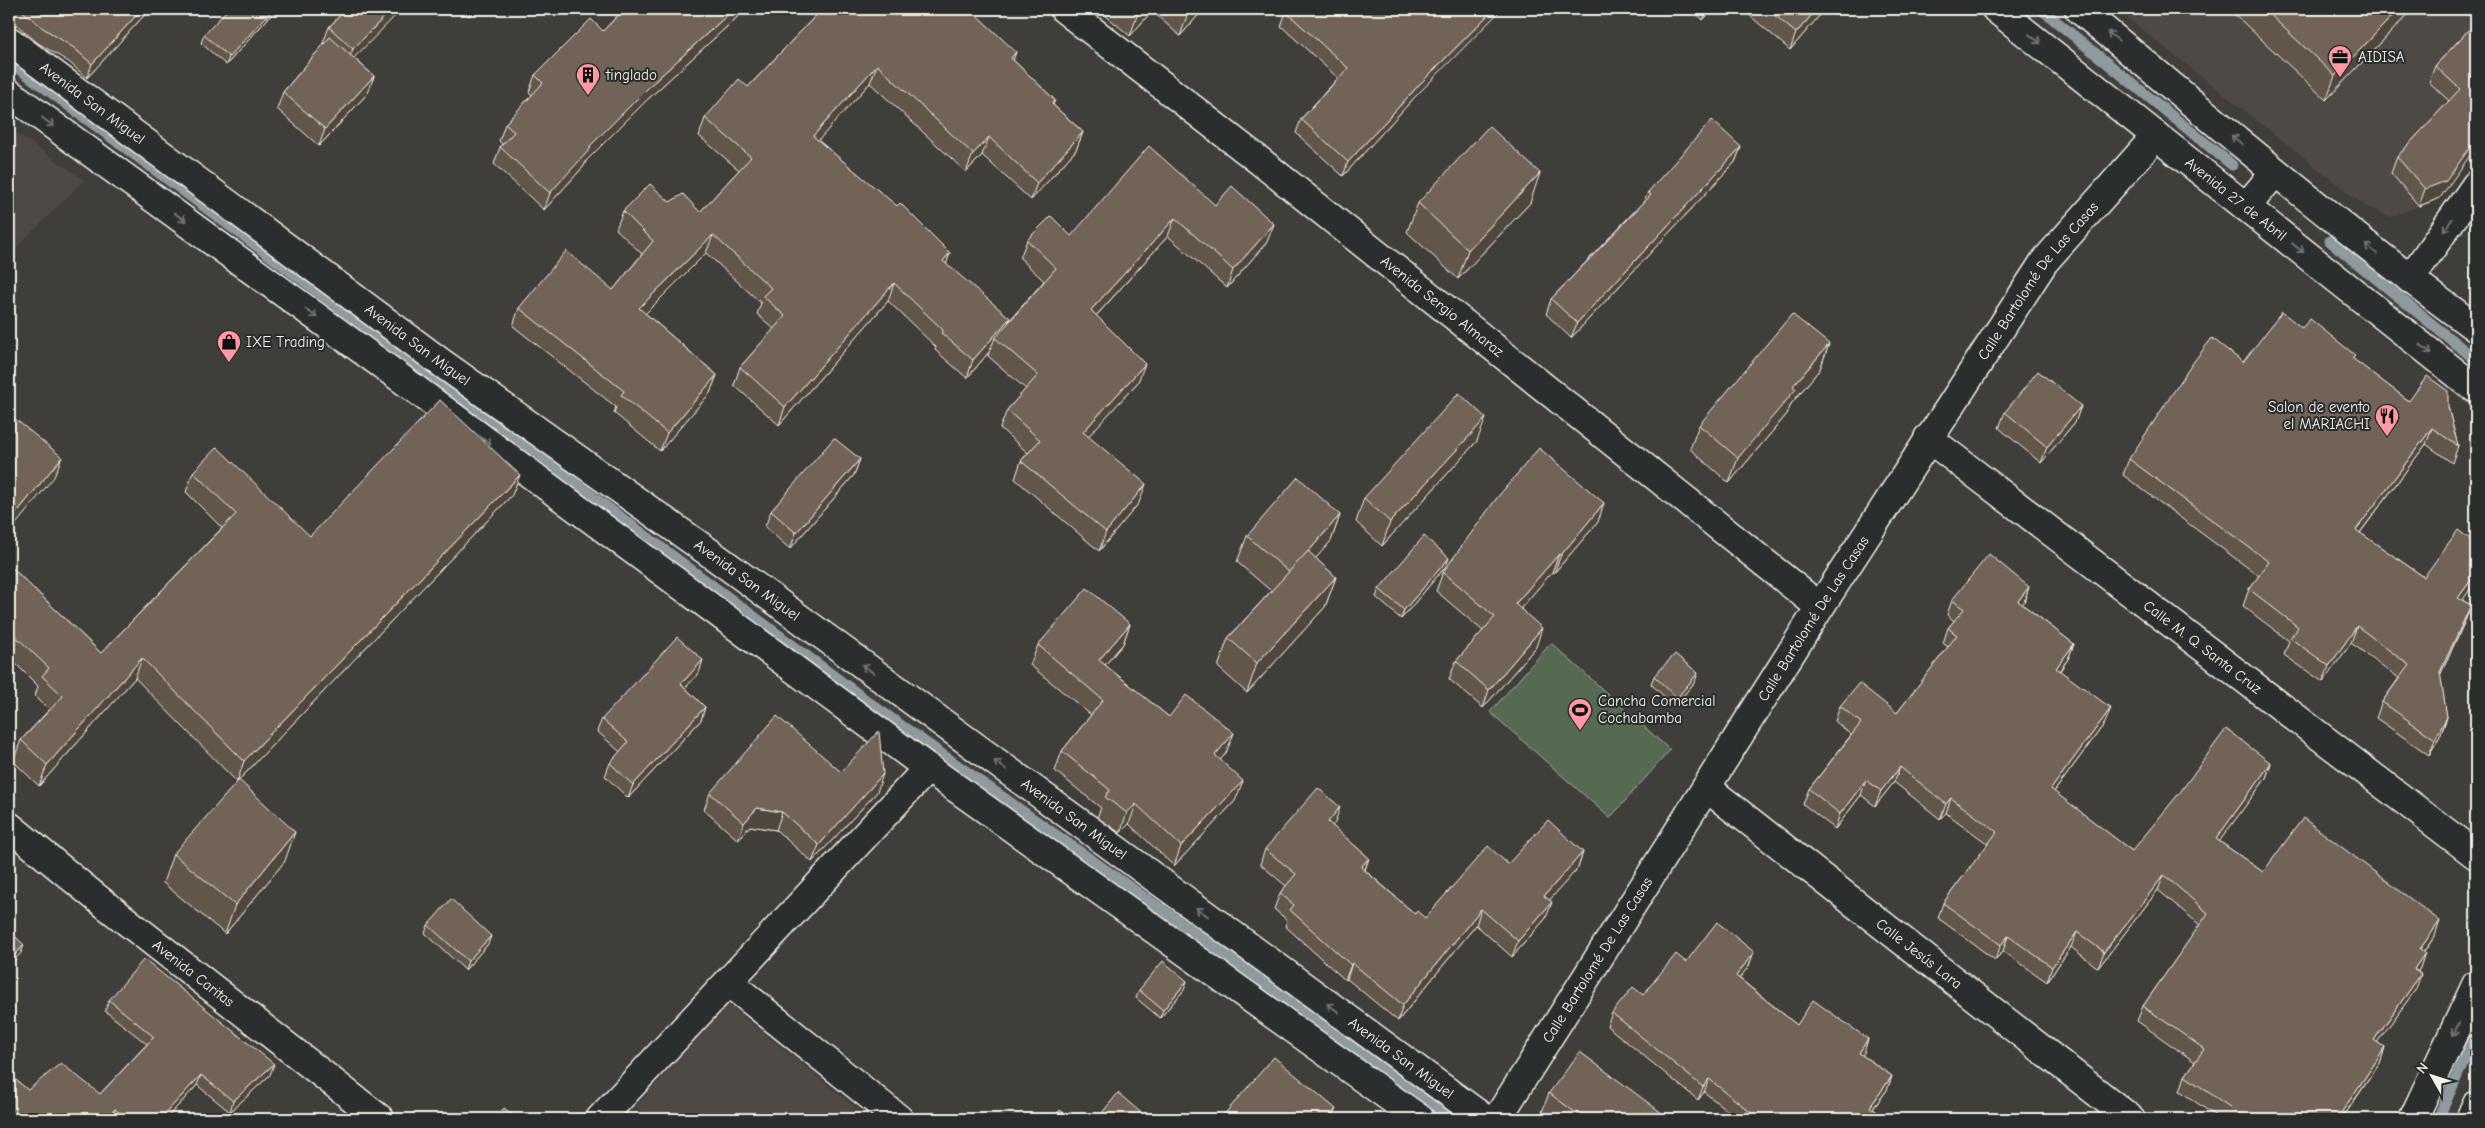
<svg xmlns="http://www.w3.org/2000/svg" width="2485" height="1128" font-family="'Comic Neue',sans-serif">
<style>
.built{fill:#4f4944}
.green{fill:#566953;stroke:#a5ad9e}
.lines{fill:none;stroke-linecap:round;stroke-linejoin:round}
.stream{stroke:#8f9a9f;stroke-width:11}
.minor-casing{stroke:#f4f1e8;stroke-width:31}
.tertiary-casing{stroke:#f4f1e8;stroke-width:31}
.minor{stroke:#2a2d2e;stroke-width:28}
.tertiary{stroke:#2a2d2e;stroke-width:28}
.wall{fill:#62564c;stroke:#f4f1e8}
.shaded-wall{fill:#50463e;stroke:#f4f1e8}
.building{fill:#726458;stroke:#f4f1e8}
.oneway{stroke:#71726f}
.labels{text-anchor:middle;stroke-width:4;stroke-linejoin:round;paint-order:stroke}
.poi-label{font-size:15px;fill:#f4f1e8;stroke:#2a2d2e;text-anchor:start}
.street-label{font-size:15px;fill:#f4f1e8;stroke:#2a2d2e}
</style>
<rect width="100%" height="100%" fill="#403e3b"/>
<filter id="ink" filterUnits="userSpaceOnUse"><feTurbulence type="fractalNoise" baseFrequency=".02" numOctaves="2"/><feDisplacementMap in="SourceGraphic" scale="10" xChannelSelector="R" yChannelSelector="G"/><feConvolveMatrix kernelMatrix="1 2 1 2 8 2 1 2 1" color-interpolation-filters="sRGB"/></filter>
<g filter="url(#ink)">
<!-- built -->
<g class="built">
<polygon points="2116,9 2476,9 2476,147 2440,198 2390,217 2364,205"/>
<polygon points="9,128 84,180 9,255"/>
<polygon points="728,1004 858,1110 862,1119 651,1119 635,1107"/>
</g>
<!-- green -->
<polygon class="green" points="1551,643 1670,750 1610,818 1490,712"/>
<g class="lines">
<!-- stream -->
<g class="stream">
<polyline points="2041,9 2232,165"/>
<polyline points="9,61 875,707 1226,955 1451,1119"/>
<polyline points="2330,241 2476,360"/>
<polyline points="2438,1119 2476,1033"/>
</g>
<!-- minor casing -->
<g class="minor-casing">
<g id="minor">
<path id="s1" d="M1064,9L1256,158L1820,607"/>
<path id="s2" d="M9,41L443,364L710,553L1485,1119"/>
<polyline points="9,93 410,385 928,768 1420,1119"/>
<path id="s3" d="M1928,438L2476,855"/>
<path id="s4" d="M1707,788L2131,1119"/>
<path id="s5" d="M9,826L93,895L380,1119"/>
<polyline points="728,982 899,1119"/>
<polyline points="600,1119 928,768"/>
<path id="s6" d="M1497,1119L1820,607L2044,262L2156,136"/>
<polyline points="2413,1119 2476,985"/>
<polyline points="2470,1119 2476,1105"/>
</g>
</g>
<!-- tertiary casing -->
<g class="tertiary-casing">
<g id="tertiary">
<path id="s7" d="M1996,9L2476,389"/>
<path d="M2079,9C2210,117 2339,228 2476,328"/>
<polyline points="2246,207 2275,172"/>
<polyline points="2410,279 2476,185"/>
</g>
</g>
<!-- minor -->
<use href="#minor" class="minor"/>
<!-- tertiary -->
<use href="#tertiary" class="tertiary"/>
</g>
<!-- wall -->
<g class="wall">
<polygon points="16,9 150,9 87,78 69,62 38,43 11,20"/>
<polygon points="346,9 354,58 374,76 368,93 319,146 277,109 283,92 324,44 323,43 329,27"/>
<polygon points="461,9 476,9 469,16"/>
<polygon points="624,9 745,9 745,10 648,99 586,161 584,166 544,210 494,164 500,147 502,144 499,141 505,124 532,95 529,92 535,75 603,31"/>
<polygon points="822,9 1013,60 1055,100 1053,105 1083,132 1076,150 1031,200 982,155 966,172 870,83 818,140 950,253 946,264 1009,321 1044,281 1020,258 1027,240 1071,236 1215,205 1267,242 1227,288 1168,236 1096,316 1138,382 1088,436 1139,503 1099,551 1015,479 1021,461 1028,453 1000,428 1007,410 1026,389 988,356 989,352 967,378 935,350 936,347 888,301 779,425 734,385 740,367 774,329 757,314 761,303 706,253 645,313 717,375 710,393 660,451 614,413 616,407 513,326 519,308 613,290 642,254 616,229 623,211 670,202 700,212 739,170 699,136 705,118 748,87"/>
<polygon points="1098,9 1203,9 1202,11 1180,36 1152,11 1130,36"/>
<polygon points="1691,9 1714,9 1703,20"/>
<polygon points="1742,9 1825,9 1790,50"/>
<polygon points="2229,9 2413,9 2326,100"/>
<polygon points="1286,12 1413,99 1343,176 1296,133 1301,119 1338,78 1281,26"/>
<polygon points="272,14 226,65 201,43 204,35"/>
<polygon points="2476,22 2440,198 2419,206 2391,173 2397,157 2449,101 2429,82 2435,66"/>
<polygon points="1741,147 1735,162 1571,338 1546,314 1551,299 1644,201 1648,192"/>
<polygon points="1418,203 1530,203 1458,279 1407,232"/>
<polygon points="2302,328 2353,359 2409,401 2448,407 2458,446 2452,463 2426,444 2360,533 2424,577 2476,544 2476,581 2462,600 2471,605 2465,621 2440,675 2447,717 2441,734 2429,755 2376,718 2382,702 2399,678 2351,643 2323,682 2284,655 2289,641 2243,606 2249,589 2259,576 2123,475 2129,459 2243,362"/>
<polygon points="1829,344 1820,369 1791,404 1787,414 1729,483 1690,449 1699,425"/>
<polygon points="2081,406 2075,422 2041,463 1999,428 2005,412"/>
<polygon points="1477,441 1382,546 1356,522 1364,498"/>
<polygon points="860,459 854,475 790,549 765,527 771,511"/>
<polygon points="193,472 310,536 512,495 237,782 135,678 39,786 13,761 21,740 49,710 35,696 38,686 9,657 9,556 9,565 101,653 222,528 186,492"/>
<polygon points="1340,515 1331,541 1315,558 1336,577 1325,607 1247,693 1218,667 1228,638 1271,591 1237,562 1247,536"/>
<polygon points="1598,522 1554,573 1552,572 1521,608 1536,647 1483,708 1449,679 1456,661 1483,631 1436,591 1443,572"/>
<polygon points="1446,566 1401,619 1376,597 1379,589"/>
<polygon points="2029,587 2024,602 2022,604 2074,644 2068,659 2060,671 2105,723 2054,792 2132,851 2271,763 2266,778 2219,841 2263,872 2435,936 2424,952 2420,968 2418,971 2416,989 2377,1042 2385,1048 2380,1063 2344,1116 2348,1119 2220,1119 2180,1091 2185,1076 2195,1062 2137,1021 2143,1006 2200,925 2158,890 2098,968 2071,947 2047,982 2003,951 1995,960 1938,918 1943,903 1988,844 1946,813 1940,819 1894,782 1875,806 1861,795 1835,829 1803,804 1809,789 1851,735 1835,721 1840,706 1897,713 1948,647 1943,643 1948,628 1954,621 1947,615 1952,600"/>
<polygon points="1130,624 1123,644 1105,665 1169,717 1226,753 1220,760 1235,801 1174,866 1129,824 1120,833 1097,817 1101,808 1055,771 1062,751 1091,715 1030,665 1038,645"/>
<polygon points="699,673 685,688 705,707 701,720 628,798 605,776 610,763 620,752 597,731 602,719"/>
<polygon points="1654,676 1695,682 1674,706 1651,684"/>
<polygon points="841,772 877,792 812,862 776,830 750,826 738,840 704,810 710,793"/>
<polygon points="1335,823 1332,826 1369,858 1365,870 1415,914 1425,918 1508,864 1583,852 1578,868 1549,900 1546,918 1512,957 1476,925 1398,1021 1347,979 1345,980 1285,926 1287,920 1274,909 1280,893 1286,886 1260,864 1265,849"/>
<polygon points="173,854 285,861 225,934 163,883"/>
<polygon points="428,925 488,944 465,970 425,933"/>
<polygon points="1686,962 1749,966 1739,978 1797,1025 1868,1039 1862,1055 1892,1076 1887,1090 1873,1109 1887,1119 1738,1119 1704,1092 1698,1100 1607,1026 1612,1013 1643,995"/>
<polygon points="1139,990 1184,990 1160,1018 1136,998"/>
<polygon points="109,1000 270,1075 230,1112 197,1085 166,1119 9,1119 28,1090 100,1094 147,1044 105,1011"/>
<polygon points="1549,1093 1670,1119 1551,1119 1542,1112"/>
</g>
<!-- shaded-wall -->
<g class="shaded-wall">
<polygon points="142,9 150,9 87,78 92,64"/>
<polygon points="273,9 274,9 272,14 226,65 229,57"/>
<polygon points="392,9 402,9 346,66 353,49"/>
<polygon points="471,9 476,9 469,16"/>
<polygon points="734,9 745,9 745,10 648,99 586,161 584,166 544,210 550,193 589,147 654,82"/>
<polygon points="1142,9 1152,9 1152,11 1130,36 1138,13"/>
<polygon points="1192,9 1203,9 1202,11 1180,36 1188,13"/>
<polygon points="1494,9 1502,9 1413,99 1343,176 1348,162 1418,86"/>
<polygon points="1708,9 1714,9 1703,20"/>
<polygon points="1817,9 1825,9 1790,50 1796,33"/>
<polygon points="2399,9 2413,9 2326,100 2335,76"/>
<polygon points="1016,52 1010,70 1011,58"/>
<polygon points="877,65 870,83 806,154 813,136"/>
<polygon points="374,76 368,93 319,146 325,129"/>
<polygon points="1083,132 1076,150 1031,200 1037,183"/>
<polygon points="989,137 982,155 966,172 973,154"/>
<polygon points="2476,139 2476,147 2440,198 2419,206 2425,189"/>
<polygon points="1741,147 1735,162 1571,338 1577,323"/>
<polygon points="1540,173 1530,203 1458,279 1468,250"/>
<polygon points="1175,218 1168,236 1084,329 1091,310"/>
<polygon points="1274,224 1267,242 1227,288 1233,270"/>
<polygon points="713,235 706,253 633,326 639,308"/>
<polygon points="950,253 944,271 943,261"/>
<polygon points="894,283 888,301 779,425 785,407"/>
<polygon points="1010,318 1004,336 995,338 989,352 967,378 973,360"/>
<polygon points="1829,344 1820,369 1791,404 1787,414 1729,483 1738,458 1793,386"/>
<polygon points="1145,364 1138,382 1076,450 1083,432"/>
<polygon points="717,375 710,393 660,451 667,433"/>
<polygon points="2081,406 2075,422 2041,463 2047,447"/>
<polygon points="1486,418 1477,441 1382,546 1390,522"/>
<polygon points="2432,428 2426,444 2350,546 2356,530"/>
<polygon points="62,457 54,477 9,533 9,522"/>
<polygon points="860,459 854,475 790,549 796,533"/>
<polygon points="520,475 512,495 237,782 244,761"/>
<polygon points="1146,484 1139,503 1099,551 1106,532"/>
<polygon points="1604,503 1598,522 1554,573 1561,555"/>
<polygon points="1340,515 1331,541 1280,599 1290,573"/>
<polygon points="1559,554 1552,572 1509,622 1515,604"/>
<polygon points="1449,558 1446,566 1401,619 1404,610"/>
<polygon points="2476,573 2476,581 2452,615 2458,598"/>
<polygon points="1336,577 1325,607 1247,693 1257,663"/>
<polygon points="2029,587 2024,602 2013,616 2018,601"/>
<polygon points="2471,605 2465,621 2434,689 2440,672"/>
<polygon points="1130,624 1123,644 1092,680 1099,660"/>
<polygon points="2357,626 2351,643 2323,682 2329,666"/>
<polygon points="1542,628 1536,647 1483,708 1489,690"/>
<polygon points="2074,644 2068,659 2050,683 2056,668"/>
<polygon points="142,658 135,678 39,786 47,765"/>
<polygon points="703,660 699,673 677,697 681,684"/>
<polygon points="1698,673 1695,682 1674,706 1677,698"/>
<polygon points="705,707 701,720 628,798 633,785"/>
<polygon points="2111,708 2105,723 2045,804 2051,789"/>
<polygon points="2447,717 2441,734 2429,755 2435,739"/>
<polygon points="1234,733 1226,753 1208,775 1215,755"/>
<polygon points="2271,763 2266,778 2210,854 2216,839"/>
<polygon points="1900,767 1894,782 1875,806 1881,791"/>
<polygon points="883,774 877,792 812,862 819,845"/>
<polygon points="1866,780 1861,795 1835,829 1840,814"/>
<polygon points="1243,781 1235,801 1174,866 1181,846"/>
<polygon points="1951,798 1946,813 1940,819 1946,804"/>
<polygon points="1136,804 1129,824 1120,833 1127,813"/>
<polygon points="1340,807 1335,823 1322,837 1328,822"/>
<polygon points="757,808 782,812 776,830 750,826 738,840 744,823"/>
<polygon points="295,832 285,861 225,934 235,905"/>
<polygon points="1583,852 1578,868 1539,912 1544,896"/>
<polygon points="1369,858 1363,874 1361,867"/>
<polygon points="2164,875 2158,890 2098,968 2104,952"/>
<polygon points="14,894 11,902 9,905 9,900"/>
<polygon points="1552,902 1546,918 1512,957 1518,941"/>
<polygon points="1481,909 1476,925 1398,1021 1403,1005"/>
<polygon points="2440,921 2435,936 2415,964 2420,949"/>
<polygon points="2077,932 2071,947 2047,982 2052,967"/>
<polygon points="491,936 488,944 465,970 468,961"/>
<polygon points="2008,936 2003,951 1995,960 2001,945"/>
<polygon points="24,945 21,953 9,966 9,961"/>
<polygon points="1754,952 1749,966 1731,989 1736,976"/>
<polygon points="2425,953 2420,968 2409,984 2414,969"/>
<polygon points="1352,963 1347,979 1345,980 1351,965"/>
<polygon points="2421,974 2416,989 2368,1055 2374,1040"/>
<polygon points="1187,981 1184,990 1160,1018 1163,1010"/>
<polygon points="1868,1039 1864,1053 1854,1066 1859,1053"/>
<polygon points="2385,1048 2380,1063 2341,1119 2341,1113"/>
<polygon points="274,1064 270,1075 230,1112 233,1101"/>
<polygon points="201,1075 197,1085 166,1119 160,1119"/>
<polygon points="1892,1076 1887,1090 1865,1119 1870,1107"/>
<polygon points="1709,1079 1704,1092 1698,1100 1703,1087"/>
<polygon points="115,1109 111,1119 107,1119"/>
<polygon points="1336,1109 1332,1119 1327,1119"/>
</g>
<!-- building -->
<g class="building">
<polygon points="20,9 142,9 92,64 74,48 43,28"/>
<polygon points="228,9 273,9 229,57 204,35"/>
<polygon points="346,9 392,9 353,49 329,27"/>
<polygon points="624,9 734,9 654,82 589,147 591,148 550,193 500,147 514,132 505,124 543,83 535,75 591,19 603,31"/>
<polygon points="822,9 970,9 1016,52 1011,58 1055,100 1052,104 1083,132 1037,183 989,137 973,154 877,65 813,136 897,206 900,203 950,253 943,261 1010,318 973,360 941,333 943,330 894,283 785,407 740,367 785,316 763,296 771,288 713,235 639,308 717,375 667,433 621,395 624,391 519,308 566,251 613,290 653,241 623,211 650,184 670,202 683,194 700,212 751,157 705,118 739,79 748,87"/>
<polygon points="1133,9 1142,9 1138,13"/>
<polygon points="1183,9 1192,9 1188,13"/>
<polygon points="1289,9 1494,9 1418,86 1348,162 1301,119 1348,68 1286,12"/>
<polygon points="1767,9 1817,9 1796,33"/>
<polygon points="2264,9 2399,9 2335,76"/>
<polygon points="2476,22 2476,139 2446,181 2425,189 2397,157 2460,89 2435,66"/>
<polygon points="330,37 374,76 325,129 283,92"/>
<polygon points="1712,120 1741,147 1577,323 1551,299 1651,195 1648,192"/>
<polygon points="1489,126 1540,173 1468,250 1418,203"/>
<polygon points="1149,146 1215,205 1232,186 1274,224 1233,270 1175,218 1091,310 1145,364 1083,432 1146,484 1106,532 1021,461 1040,440 1007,410 1038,375 995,338 1056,268 1027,240 1051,216 1071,236"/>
<polygon points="2282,312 2302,328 2310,319 2355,355 2352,358 2409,401 2427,376 2448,391 2448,407 2458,446 2432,428 2356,530 2424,577 2458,530 2476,544 2476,573 2458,598 2471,605 2440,672 2447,717 2435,739 2382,702 2409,665 2357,626 2329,666 2290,638 2298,627 2249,589 2269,562 2129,459 2192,364 2212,338 2243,362"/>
<polygon points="1792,314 1829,344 1793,386 1796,389 1738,458 1699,425"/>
<polygon points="2038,371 2081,406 2047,447 2005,412"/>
<polygon points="1459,393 1486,418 1390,522 1364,498"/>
<polygon points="440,400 520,475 244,761 142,658 47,765 21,740 63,696 42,676 49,668 9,630 9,565 101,653 236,514 193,472 217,447 310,536"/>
<polygon points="9,414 62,457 9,522"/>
<polygon points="834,438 860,459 796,533 771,511"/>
<polygon points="1539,448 1604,503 1561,555 1559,554 1515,604 1542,628 1489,690 1456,661 1495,617 1443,572 1496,499"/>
<polygon points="1298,477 1340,515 1308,552 1289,572 1247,536"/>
<polygon points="1424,536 1449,558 1404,610 1379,589"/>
<polygon points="1308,551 1336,577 1257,663 1228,638"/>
<polygon points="1989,554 2029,587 2018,601 2074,644 2056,668 2111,708 2051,789 2132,851 2181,791 2226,729 2271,763 2216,839 2263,872 2303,818 2440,921 2420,949 2425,953 2414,969 2421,974 2374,1040 2385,1048 2341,1113 2348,1119 2244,1119 2234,1110 2185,1076 2204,1049 2143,1006 2208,913 2164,875 2104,952 2077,932 2052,967 2008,936 2001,945 1943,903 1997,832 1951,798 1946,804 1900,767 1881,791 1866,780 1840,814 1809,789 1861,723 1840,706 1859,683 1897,713 1957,635 1948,628 1964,609 1952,600"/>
<polygon points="1087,588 1130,624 1099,660 1169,717 1186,695 1234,733 1215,755 1243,781 1181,846 1136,804 1127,813 1105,797 1110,790 1062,751 1103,700 1038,645"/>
<polygon points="677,637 703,660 681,684 705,707 633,785 610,763 628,742 602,719"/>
<polygon points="1675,654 1698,673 1677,698 1654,676"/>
<polygon points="777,716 841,772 879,731 883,774 819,845 782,812 757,808 744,823 710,793"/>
<polygon points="239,780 295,832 235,905 173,854"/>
<polygon points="1318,788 1340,807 1328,822 1369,858 1361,867 1415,914 1417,911 1425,918 1488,846 1508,864 1548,820 1583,852 1544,896 1552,902 1518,941 1481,909 1403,1005 1352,963 1351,965 1290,910 1294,905 1280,893 1296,874 1265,849"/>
<polygon points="9,890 14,894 9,900"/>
<polygon points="451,899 491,936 468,961 428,925"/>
<polygon points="1717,922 1754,952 1736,976 1797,1025 1813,1000 1868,1039 1859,1053 1892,1076 1870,1107 1887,1119 1759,1119 1709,1079 1703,1087 1612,1013 1633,987 1643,995 1676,954 1686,962"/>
<polygon points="9,930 24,945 9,961"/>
<polygon points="144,959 274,1064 233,1101 201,1075 160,1119 126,1119 115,1109 107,1119 9,1119 9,1074 28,1090 61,1063 100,1094 154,1037 109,1000"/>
<polygon points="1163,961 1187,981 1163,1010 1139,990"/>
<polygon points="1580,1052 1670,1119 1584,1119 1549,1093"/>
<polygon points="1274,1057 1336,1109 1327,1119 1220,1119"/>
<polygon points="1118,1093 1146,1117 1144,1119 1097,1119"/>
<polygon points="504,1108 518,1119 495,1119"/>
<polygon points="1060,1110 1071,1119 1052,1119"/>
</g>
<!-- one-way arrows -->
<defs><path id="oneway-shaft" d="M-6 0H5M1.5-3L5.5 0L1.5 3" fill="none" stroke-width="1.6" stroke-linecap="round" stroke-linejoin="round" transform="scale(1.25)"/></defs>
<g class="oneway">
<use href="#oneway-shaft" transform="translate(2113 36) rotate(-140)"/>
<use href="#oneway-shaft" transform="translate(2035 39) rotate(38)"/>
<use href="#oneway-shaft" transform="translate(48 122) rotate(36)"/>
<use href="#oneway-shaft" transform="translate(2237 140) rotate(-140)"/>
<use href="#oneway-shaft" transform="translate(180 217) rotate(36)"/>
<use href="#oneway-shaft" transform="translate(2448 225) rotate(125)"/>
<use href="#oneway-shaft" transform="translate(2298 248) rotate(38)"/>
<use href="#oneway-shaft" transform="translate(2371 249) rotate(-141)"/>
<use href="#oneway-shaft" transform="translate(311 313) rotate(36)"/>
<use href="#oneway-shaft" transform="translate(2426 349) rotate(38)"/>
<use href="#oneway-shaft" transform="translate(485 440) rotate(37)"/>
<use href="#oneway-shaft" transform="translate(868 669) rotate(-144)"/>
<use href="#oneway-shaft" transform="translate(1000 765) rotate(-144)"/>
<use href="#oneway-shaft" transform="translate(1202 912) rotate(-144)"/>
<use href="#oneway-shaft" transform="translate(1333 1008) rotate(-144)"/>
<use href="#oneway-shaft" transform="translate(2456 1029) rotate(115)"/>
</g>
</g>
<!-- icons -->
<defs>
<g id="office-pin" transform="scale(1.25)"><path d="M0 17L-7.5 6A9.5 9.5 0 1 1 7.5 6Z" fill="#ff9aa2" stroke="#2a2d2e"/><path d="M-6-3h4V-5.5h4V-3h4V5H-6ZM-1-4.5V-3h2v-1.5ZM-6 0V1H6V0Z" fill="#111"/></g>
<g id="building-pin" transform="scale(1.25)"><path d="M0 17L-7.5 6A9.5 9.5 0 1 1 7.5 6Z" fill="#ff9aa2" stroke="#2a2d2e"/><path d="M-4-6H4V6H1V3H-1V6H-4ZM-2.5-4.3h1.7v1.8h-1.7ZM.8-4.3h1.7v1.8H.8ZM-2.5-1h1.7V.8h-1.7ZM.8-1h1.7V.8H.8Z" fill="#111"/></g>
<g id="shop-pin" transform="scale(1.25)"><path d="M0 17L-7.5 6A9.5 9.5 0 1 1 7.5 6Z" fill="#ff9aa2" stroke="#2a2d2e"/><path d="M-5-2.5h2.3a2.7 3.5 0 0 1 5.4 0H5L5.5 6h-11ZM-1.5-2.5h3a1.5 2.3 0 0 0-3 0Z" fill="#111"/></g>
<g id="restaurant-pin" transform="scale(1.25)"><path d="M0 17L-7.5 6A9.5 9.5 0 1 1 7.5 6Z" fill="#ff9aa2" stroke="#2a2d2e"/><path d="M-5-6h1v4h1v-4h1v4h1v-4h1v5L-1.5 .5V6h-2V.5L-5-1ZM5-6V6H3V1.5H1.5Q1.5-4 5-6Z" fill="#111"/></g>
<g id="stadium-pin" transform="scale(1.25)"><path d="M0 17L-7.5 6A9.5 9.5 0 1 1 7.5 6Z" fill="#ff9aa2" stroke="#2a2d2e"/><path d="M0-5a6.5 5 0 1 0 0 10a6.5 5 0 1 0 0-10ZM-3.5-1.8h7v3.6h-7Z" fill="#111"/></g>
</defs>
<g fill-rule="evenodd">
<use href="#office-pin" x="2340" y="57"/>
<use href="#building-pin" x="588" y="75"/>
<use href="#shop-pin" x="229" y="342"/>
<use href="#restaurant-pin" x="2387" y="416"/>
<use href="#stadium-pin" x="1580" y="710"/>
</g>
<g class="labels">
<!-- poi labels -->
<g class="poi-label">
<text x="2358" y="62">AIDISA</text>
<text x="606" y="80">tinglado</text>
<text x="246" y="347">IXE Trading</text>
<text x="2370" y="412" text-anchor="end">Salon de evento<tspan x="2370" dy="17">el MARIACHI</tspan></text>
<text x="1598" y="706">Cancha Comercial<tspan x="1598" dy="17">Cochabamba</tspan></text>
</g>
<!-- street labels -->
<g class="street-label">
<text dy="5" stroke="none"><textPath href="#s2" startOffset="104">Avenida San Miguel</textPath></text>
<text dy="5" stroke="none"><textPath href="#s7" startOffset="306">Avenida 27 de Abril</textPath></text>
<text dy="5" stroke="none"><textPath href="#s6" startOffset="998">Calle Bartolomé De Las Casas</textPath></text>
<text dy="5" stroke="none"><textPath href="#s1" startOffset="481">Avenida Sergio Almaraz</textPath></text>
<text dy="5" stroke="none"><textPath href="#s2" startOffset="509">Avenida San Miguel</textPath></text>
<text dy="5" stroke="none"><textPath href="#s2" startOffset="914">Avenida San Miguel</textPath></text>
<text dy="5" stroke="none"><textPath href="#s6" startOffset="592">Calle Bartolomé De Las Casas</textPath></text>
<text dy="5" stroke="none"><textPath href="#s3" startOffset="345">Calle M. Q. Santa Cruz</textPath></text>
<text dy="5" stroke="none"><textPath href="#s2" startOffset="1319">Avenida San Miguel</textPath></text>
<text dy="5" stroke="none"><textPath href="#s4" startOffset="269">Calle Jesús Lara</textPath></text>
<text dy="5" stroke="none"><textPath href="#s6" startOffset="188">Calle Bartolomé De Las Casas</textPath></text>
<text dy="5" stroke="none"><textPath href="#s5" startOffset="236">Avenida Caritas</textPath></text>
<text dy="5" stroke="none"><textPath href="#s2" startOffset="1724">Avenida San Miguel</textPath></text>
</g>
</g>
<!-- margin -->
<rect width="2485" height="1128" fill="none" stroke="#2a2d2e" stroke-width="30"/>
<rect x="15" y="15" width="2455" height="1098" fill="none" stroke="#f4f1e8" stroke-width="2" filter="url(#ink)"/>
<!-- north arrow -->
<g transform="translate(2432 1076) rotate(309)" stroke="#2a2d2e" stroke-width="4" paint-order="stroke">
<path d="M0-4L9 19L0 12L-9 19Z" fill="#f4f1e8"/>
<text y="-8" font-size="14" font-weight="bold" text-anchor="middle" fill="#f4f1e8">N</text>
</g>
</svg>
